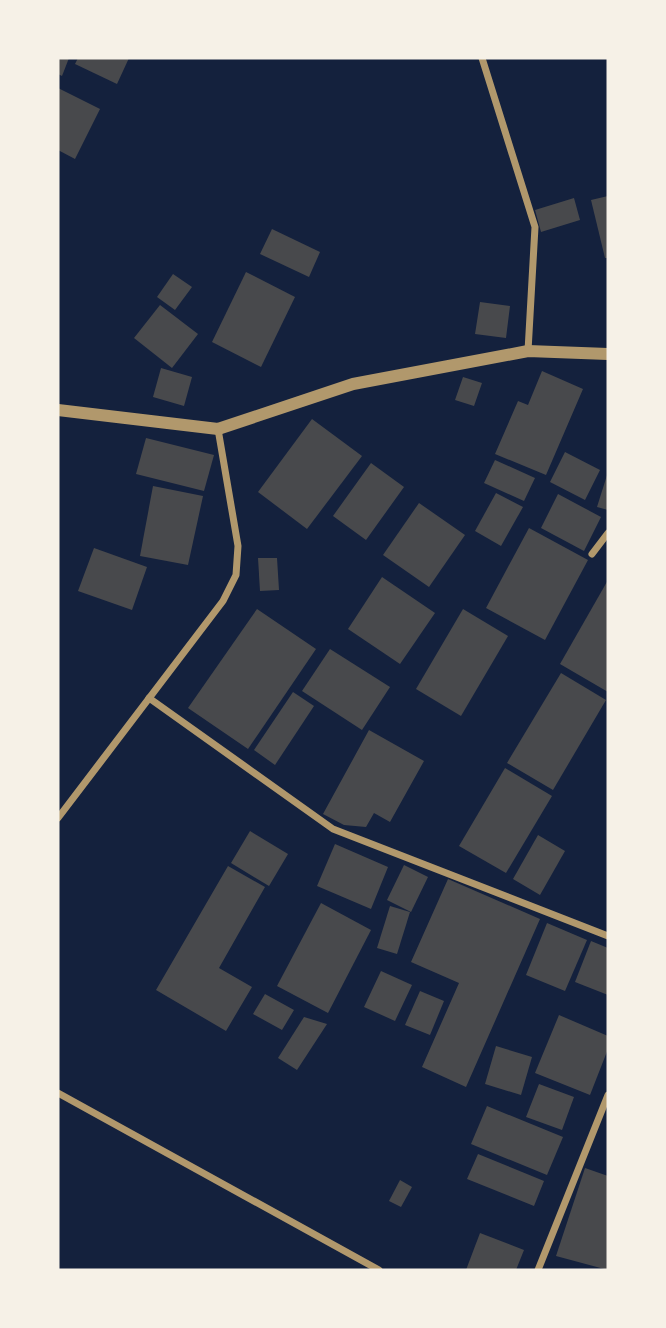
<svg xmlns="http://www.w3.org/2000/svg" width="666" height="1328" font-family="Literata,serif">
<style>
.building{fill:#48494c}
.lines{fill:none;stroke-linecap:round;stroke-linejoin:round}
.minor{stroke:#b1986c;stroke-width:7}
.tertiary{stroke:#b1986c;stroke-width:12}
</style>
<rect width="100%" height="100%" fill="#14213d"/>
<!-- building -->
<g class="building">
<polygon points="58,58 69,58 62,76 58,74"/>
<polygon points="78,58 129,58 117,84 75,64"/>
<polygon points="58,88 100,109 75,159 58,150"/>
<polygon points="608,196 608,258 605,258 591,200"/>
<polygon points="574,198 580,220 541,232 535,210"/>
<polygon points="272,229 320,252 309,277 260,254"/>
<polygon points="246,272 295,297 261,367 212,342"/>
<polygon points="173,274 192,287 175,310 157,297"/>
<polygon points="480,302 510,306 506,338 475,334"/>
<polygon points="160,305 198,334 172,368 134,338"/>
<polygon points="161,368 192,377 184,406 153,397"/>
<polygon points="542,371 583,389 546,475 495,454 518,401 528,405"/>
<polygon points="463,377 482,383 474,406 455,400"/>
<polygon points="312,419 362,456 307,529 258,492"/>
<polygon points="146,438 214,455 204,491 136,474"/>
<polygon points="565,452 600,470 585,500 550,482"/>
<polygon points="495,460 535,478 524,501 484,483"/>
<polygon points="371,463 404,487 366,540 333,516"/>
<polygon points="608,472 608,510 597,507"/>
<polygon points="153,486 203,496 188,565 140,556"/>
<polygon points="496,493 523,507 501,546 475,531"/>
<polygon points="558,494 601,517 584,551 541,528"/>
<polygon points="419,503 465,535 429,587 383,555"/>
<polygon points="529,528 588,560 545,640 486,608"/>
<polygon points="94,548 147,567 132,610 78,591"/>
<polygon points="258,558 277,558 279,590 260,591"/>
<polygon points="382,577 435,613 400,664 348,629"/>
<polygon points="608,580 608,692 560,664"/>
<polygon points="257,609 316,649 248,749 188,708"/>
<polygon points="463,609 508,636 461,716 416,689"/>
<polygon points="330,649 390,687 362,730 302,691"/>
<polygon points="561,673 606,700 553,790 507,763"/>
<polygon points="293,692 314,706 275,765 254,750"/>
<polygon points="369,730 424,761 390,822 374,813 366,827 344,825 323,814"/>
<polygon points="505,768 552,796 506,873 459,846"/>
<polygon points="250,831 288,854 269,886 231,863"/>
<polygon points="538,835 565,851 540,895 513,879"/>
<polygon points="335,844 388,867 371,909 317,886"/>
<polygon points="404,865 428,877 411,912 387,900"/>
<polygon points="228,866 265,887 219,968 252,987 226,1031 156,990"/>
<polygon points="448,879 540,919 466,1087 422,1067 459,983 411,962"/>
<polygon points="321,903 371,930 328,1013 277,986"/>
<polygon points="390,906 410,912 397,954 377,948"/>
<polygon points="547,923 587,940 565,991 526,975"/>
<polygon points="591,941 608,948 608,995 575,982"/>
<polygon points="381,971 412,985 395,1021 364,1007"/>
<polygon points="420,991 444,1001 430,1035 405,1025"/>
<polygon points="265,994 294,1010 282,1030 253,1014"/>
<polygon points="559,1015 608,1036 608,1049 590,1095 535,1073"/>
<polygon points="304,1017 327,1024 297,1070 278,1058"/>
<polygon points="496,1046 532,1057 521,1095 485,1084"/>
<polygon points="539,1084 574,1097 562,1130 526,1117"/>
<polygon points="487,1106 563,1137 547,1175 471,1144"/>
<polygon points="478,1154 544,1181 534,1206 467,1179"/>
<polygon points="585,1168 608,1176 608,1270 556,1256"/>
<polygon points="400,1180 412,1187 401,1207 389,1201"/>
<polygon points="480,1233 524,1250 516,1270 466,1270"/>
</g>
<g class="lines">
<!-- minor -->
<g class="minor">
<polyline points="482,58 535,227 528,351"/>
<polyline points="592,554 608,533"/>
<polyline points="149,698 333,829 608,936"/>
<polyline points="58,818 223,601 236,575 238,546 218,429"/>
<polyline points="58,1093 379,1270"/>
<polyline points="538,1270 608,1095"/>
</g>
<!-- tertiary -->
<polyline class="tertiary" points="58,410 218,429 353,384 528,351 608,354"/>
</g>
<!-- border -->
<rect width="666" height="1328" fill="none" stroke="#f6f1e7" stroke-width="119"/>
</svg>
